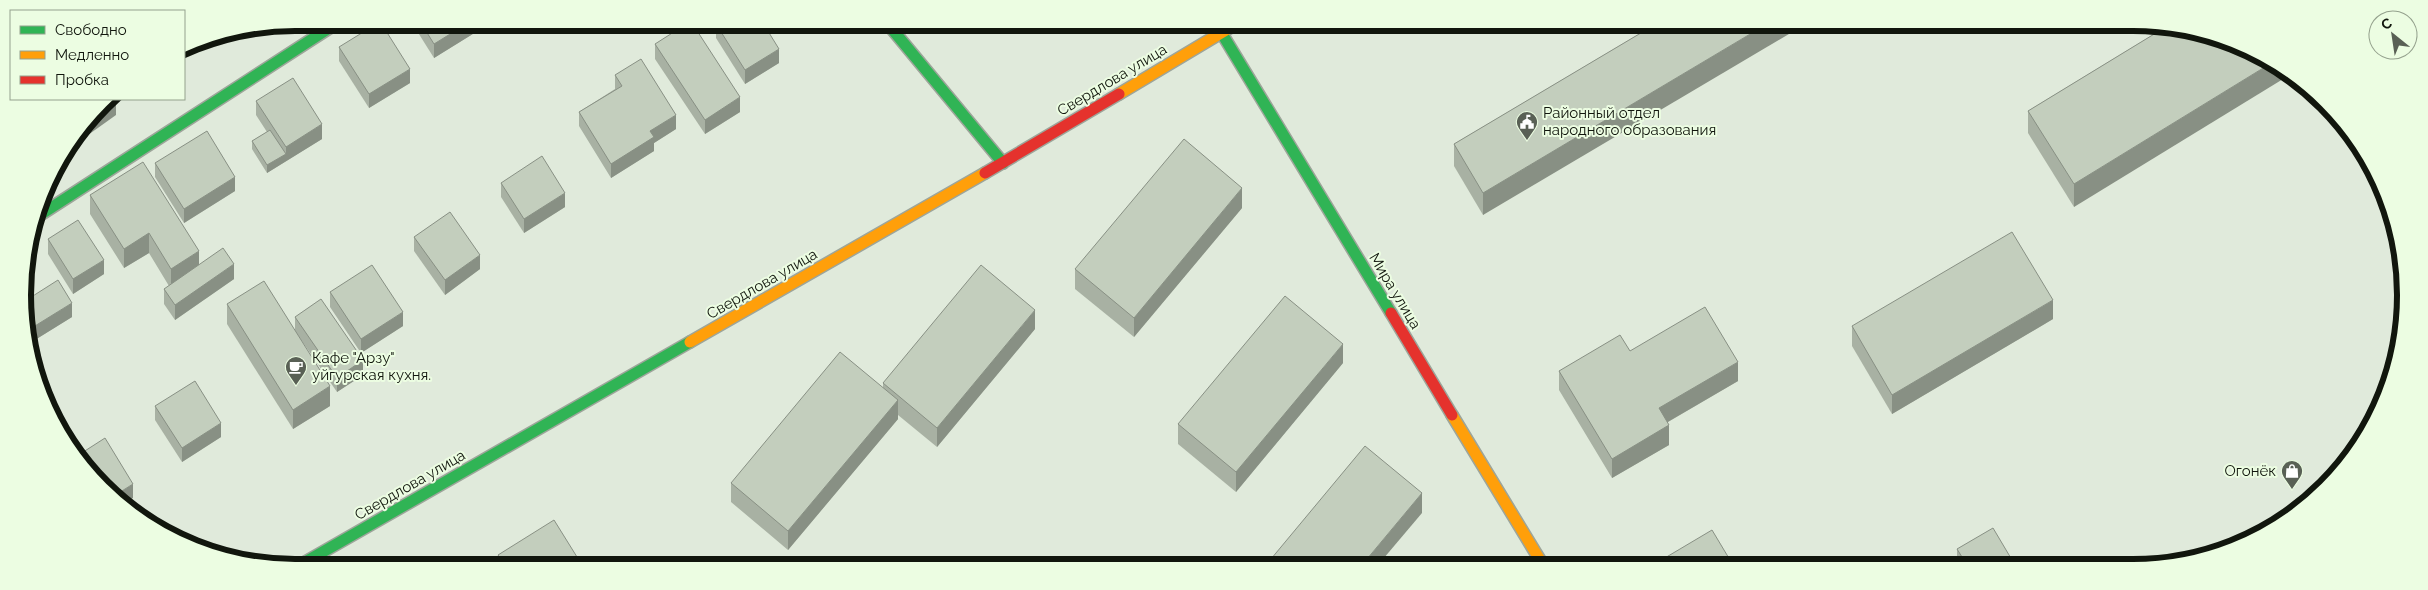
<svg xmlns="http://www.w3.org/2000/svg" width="2428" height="590" font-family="Raleway,sans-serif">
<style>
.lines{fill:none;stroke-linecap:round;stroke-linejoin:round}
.fast-casing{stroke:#9da59a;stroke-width:14}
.slow-casing{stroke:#9da59a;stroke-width:14}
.jam-casing{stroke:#9da59a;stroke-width:14}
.fast{stroke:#30b455;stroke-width:11}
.slow{stroke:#ff9f0a;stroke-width:11}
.jam{stroke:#e5322d;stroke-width:11}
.wall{fill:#a8b1a3}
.shaded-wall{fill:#889084}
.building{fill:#c3cebd;stroke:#889084}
.labels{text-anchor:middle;stroke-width:4;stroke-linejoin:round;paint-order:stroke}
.street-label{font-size:15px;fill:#11160d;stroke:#ecfde2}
.poi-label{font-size:15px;fill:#11160d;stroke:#ecfde2;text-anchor:start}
.rim{fill:none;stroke:#11160d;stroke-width:6}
</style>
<rect width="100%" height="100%" fill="#e0eadb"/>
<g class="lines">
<!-- fast casing -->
<g class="fast-casing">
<g id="fast">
<polyline points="887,23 1003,163"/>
<polyline points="1221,32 1391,313"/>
<polyline points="40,215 337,23"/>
<polyline points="300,565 690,342"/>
</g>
</g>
<!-- slow casing -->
<g class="slow-casing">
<g id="slow">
<polyline points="1119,94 1236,24"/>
<polyline points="690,342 985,173"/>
<polyline points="1452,415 1543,565"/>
</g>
</g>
<!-- jam casing -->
<g class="jam-casing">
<g id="jam">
<polyline points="985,173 1119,94"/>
<polyline points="1391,313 1452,415"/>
</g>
</g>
<!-- fast -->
<use href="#fast" class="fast"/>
<!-- slow -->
<use href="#slow" class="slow"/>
<!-- jam -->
<use href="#jam" class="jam"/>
</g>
<!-- wall -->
<g class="wall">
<polygon points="412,23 476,23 476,32 434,58"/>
<polygon points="493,23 515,23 499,33"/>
<polygon points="716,24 779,63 745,84 716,38"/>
<polygon points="1656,24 1483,215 1454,166 1454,144"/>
<polygon points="2169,25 2074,207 2028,133 2028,111"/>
<polygon points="655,44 740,112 705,134 655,59"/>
<polygon points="339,47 410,83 369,108 339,61"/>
<polygon points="615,75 676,129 654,143 654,151 611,178 579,126 579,112 615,89"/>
<polygon points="256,101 322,139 267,173 252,149 252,141 267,132 256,115"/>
<polygon points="155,163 235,191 184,223 155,177"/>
<polygon points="501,183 565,207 524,233 501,197"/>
<polygon points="90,195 199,265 234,279 175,320 164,304 164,289 169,286 149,253 124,268 90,214"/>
<polygon points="1242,208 1134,337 1075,289 1075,269"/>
<polygon points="414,237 480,269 445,295 414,251"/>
<polygon points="48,239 104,274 73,294 48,254"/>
<polygon points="330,292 403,326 361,353 330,307"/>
<polygon points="25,301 72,317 30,343"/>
<polygon points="227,304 330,406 293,429 227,324"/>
<polygon points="295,317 363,375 337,392 295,331"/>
<polygon points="2053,319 1892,414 1852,346 1852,326"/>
<polygon points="1035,329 937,447 898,415 898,419 788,550 731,502 731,483 883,387 883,383"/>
<polygon points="1630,351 1738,381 1668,422 1669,445 1612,478 1559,390 1559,371"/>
<polygon points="1343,363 1236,492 1178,444 1178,424"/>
<polygon points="155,406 221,437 182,462 155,420"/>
<polygon points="1957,549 2015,565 1958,565 1957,563"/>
<polygon points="498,555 582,565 498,565"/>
</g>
<!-- shaded-wall -->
<g class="shaded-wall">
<polygon points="468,23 476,23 476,32 434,58 434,44"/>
<polygon points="499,23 515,23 499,33"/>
<polygon points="1767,24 1806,24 1483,215 1483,193"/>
<polygon points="779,49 779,63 745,84 745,70"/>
<polygon points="2273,62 2288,76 2074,207 2074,184"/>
<polygon points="410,69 410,83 369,108 369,94"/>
<polygon points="740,97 740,112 705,134 705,120"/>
<polygon points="116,101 116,115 81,140 81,134 96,115"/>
<polygon points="676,115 676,129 654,143 654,151 611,178 611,164 650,131"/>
<polygon points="322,124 322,139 267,173 267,165 286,154 286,147"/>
<polygon points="235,177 235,191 184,223 184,209"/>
<polygon points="1242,188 1242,208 1134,337 1134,318"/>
<polygon points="565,193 565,207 524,233 524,219"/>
<polygon points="149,233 149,253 124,268 124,249"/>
<polygon points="199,251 199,271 171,288 171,269"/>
<polygon points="480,255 480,269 445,295 445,280"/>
<polygon points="104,260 104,274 73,294 73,279"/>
<polygon points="234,264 234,279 175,320 175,305"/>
<polygon points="2053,300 2053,319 1892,414 1892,395"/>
<polygon points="72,303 72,317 30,343 30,329"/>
<polygon points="1035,310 1035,329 937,447 937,428"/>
<polygon points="403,312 403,326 361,353 361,339"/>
<polygon points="1343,344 1343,363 1236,492 1236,472"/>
<polygon points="363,360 363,375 337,392 337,378"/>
<polygon points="1738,362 1738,381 1659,427 1659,408"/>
<polygon points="330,386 330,406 293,429 293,410"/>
<polygon points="898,400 898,419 788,550 788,531"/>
<polygon points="221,423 221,437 182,462 182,448"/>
<polygon points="1669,425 1669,445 1612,478 1612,459"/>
<polygon points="133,484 133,498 126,502 117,494"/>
<polygon points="1422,493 1422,513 1378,565 1362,565"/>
</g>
<!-- building -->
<g class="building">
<polygon points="378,23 381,23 410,69 369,94 339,47"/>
<polygon points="421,23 468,23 434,44"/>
<polygon points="688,23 692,23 740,97 705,120 655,44"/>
<polygon points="717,23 763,23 779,49 745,70 716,24"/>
<polygon points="1656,24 1767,24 1483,193 1454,144"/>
<polygon points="2169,25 2270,59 2273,62 2074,184 2028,111"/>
<polygon points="641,59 676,115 650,131 654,137 611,164 579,112 622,86 615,75"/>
<polygon points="293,78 322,124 286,147 256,101"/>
<polygon points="109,99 114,99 116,101 96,115"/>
<polygon points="270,130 286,154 267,165 252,141"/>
<polygon points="207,131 235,177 184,209 155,163"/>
<polygon points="1184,139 1242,188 1134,318 1075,269"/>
<polygon points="542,156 565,193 524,219 501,183"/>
<polygon points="143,162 199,251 171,269 149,233 124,249 90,195"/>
<polygon points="450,212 480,255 445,280 414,237"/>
<polygon points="78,220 104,260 73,279 48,239"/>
<polygon points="2012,232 2053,300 1892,395 1852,326"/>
<polygon points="223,248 234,264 175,305 164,289"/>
<polygon points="372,265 403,312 361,339 330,292"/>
<polygon points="981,265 1035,310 937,428 883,383"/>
<polygon points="58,280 72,303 30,329 28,326 25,301"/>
<polygon points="264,281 330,386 293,410 227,304"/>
<polygon points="1285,296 1343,344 1236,472 1178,424"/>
<polygon points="321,299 363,360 337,378 295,317"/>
<polygon points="1705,307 1738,362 1659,408 1669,425 1612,459 1559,371 1620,335 1630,351"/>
<polygon points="840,352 898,400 788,531 731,483"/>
<polygon points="195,381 221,423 182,448 155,406"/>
<polygon points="105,438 133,484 117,494 79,461 77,456"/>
<polygon points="1365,446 1422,493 1362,565 1266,565"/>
<polygon points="554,520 582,565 505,565 498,555"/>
<polygon points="1993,528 2015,565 1967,565 1957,549"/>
<polygon points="1712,530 1733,565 1653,565"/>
</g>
<!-- icons -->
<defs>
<g id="civic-pin" transform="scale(1.125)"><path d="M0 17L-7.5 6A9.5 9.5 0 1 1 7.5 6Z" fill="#596055" stroke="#ecfde2"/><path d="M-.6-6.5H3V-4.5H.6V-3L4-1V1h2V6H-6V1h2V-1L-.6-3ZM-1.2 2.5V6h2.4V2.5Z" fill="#fff"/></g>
<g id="cafe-pin" transform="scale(1.125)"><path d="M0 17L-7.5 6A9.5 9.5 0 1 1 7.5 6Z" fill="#596055" stroke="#ecfde2"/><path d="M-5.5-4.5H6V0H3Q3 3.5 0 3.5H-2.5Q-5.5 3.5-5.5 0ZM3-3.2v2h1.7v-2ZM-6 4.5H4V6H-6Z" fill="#fff"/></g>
<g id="shop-pin" transform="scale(1.125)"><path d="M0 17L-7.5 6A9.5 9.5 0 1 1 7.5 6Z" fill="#596055" stroke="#ecfde2"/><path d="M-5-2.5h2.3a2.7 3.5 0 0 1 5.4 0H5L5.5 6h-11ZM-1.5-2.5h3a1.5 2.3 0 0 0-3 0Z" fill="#fff"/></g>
</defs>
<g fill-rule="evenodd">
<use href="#civic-pin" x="1527" y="122"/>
<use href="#cafe-pin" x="296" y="367"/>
<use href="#shop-pin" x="2292" y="471"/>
</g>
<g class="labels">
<!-- street labels -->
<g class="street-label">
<text transform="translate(1112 80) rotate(-31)" y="5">Свердлова улица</text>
<text transform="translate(762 284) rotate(-30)" y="5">Свердлова улица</text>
<text transform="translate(1395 291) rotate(59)" y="5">Мира улица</text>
<text transform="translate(410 485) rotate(-30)" y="5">Свердлова улица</text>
</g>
<!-- poi labels -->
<g class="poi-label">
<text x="1543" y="118">Районный отдел<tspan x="1543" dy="17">народного образования</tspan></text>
<text x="312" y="363">Кафе "Арзу"<tspan x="312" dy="17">уйгурская кухня.</tspan></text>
<text x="2276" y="476" text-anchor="end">Огонёк</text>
</g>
</g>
<!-- crop -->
<path d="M0 0H2428V590H0ZM295 31H2133A264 264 0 0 1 2397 295V295A264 264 0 0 1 2133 559H295A264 264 0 0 1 31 295V295A264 264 0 0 1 295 31Z" fill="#ecfde2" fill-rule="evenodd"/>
<path class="rim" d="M295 31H2133A264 264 0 0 1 2397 295V295A264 264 0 0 1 2133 559H295A264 264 0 0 1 31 295V295A264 264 0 0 1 295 31Z"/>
<!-- legend -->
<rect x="10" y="10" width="175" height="90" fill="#ecfde2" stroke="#94a18d"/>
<rect x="20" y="26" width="25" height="8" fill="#30b455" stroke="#94a18d"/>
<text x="55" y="35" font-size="15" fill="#11160d">Свободно</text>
<rect x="20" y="51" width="25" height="8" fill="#ff9f0a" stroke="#94a18d"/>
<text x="55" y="60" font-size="15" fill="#11160d">Медленно</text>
<rect x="20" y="76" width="25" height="8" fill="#e5322d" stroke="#94a18d"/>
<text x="55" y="85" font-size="15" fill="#11160d">Пробка</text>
<!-- north arrow -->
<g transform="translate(2393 35) rotate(330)"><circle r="24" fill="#ecfde2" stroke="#94a18d"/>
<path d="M0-4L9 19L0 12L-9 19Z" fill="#596055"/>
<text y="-8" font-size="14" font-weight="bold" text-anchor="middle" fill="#11160d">С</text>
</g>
</svg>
